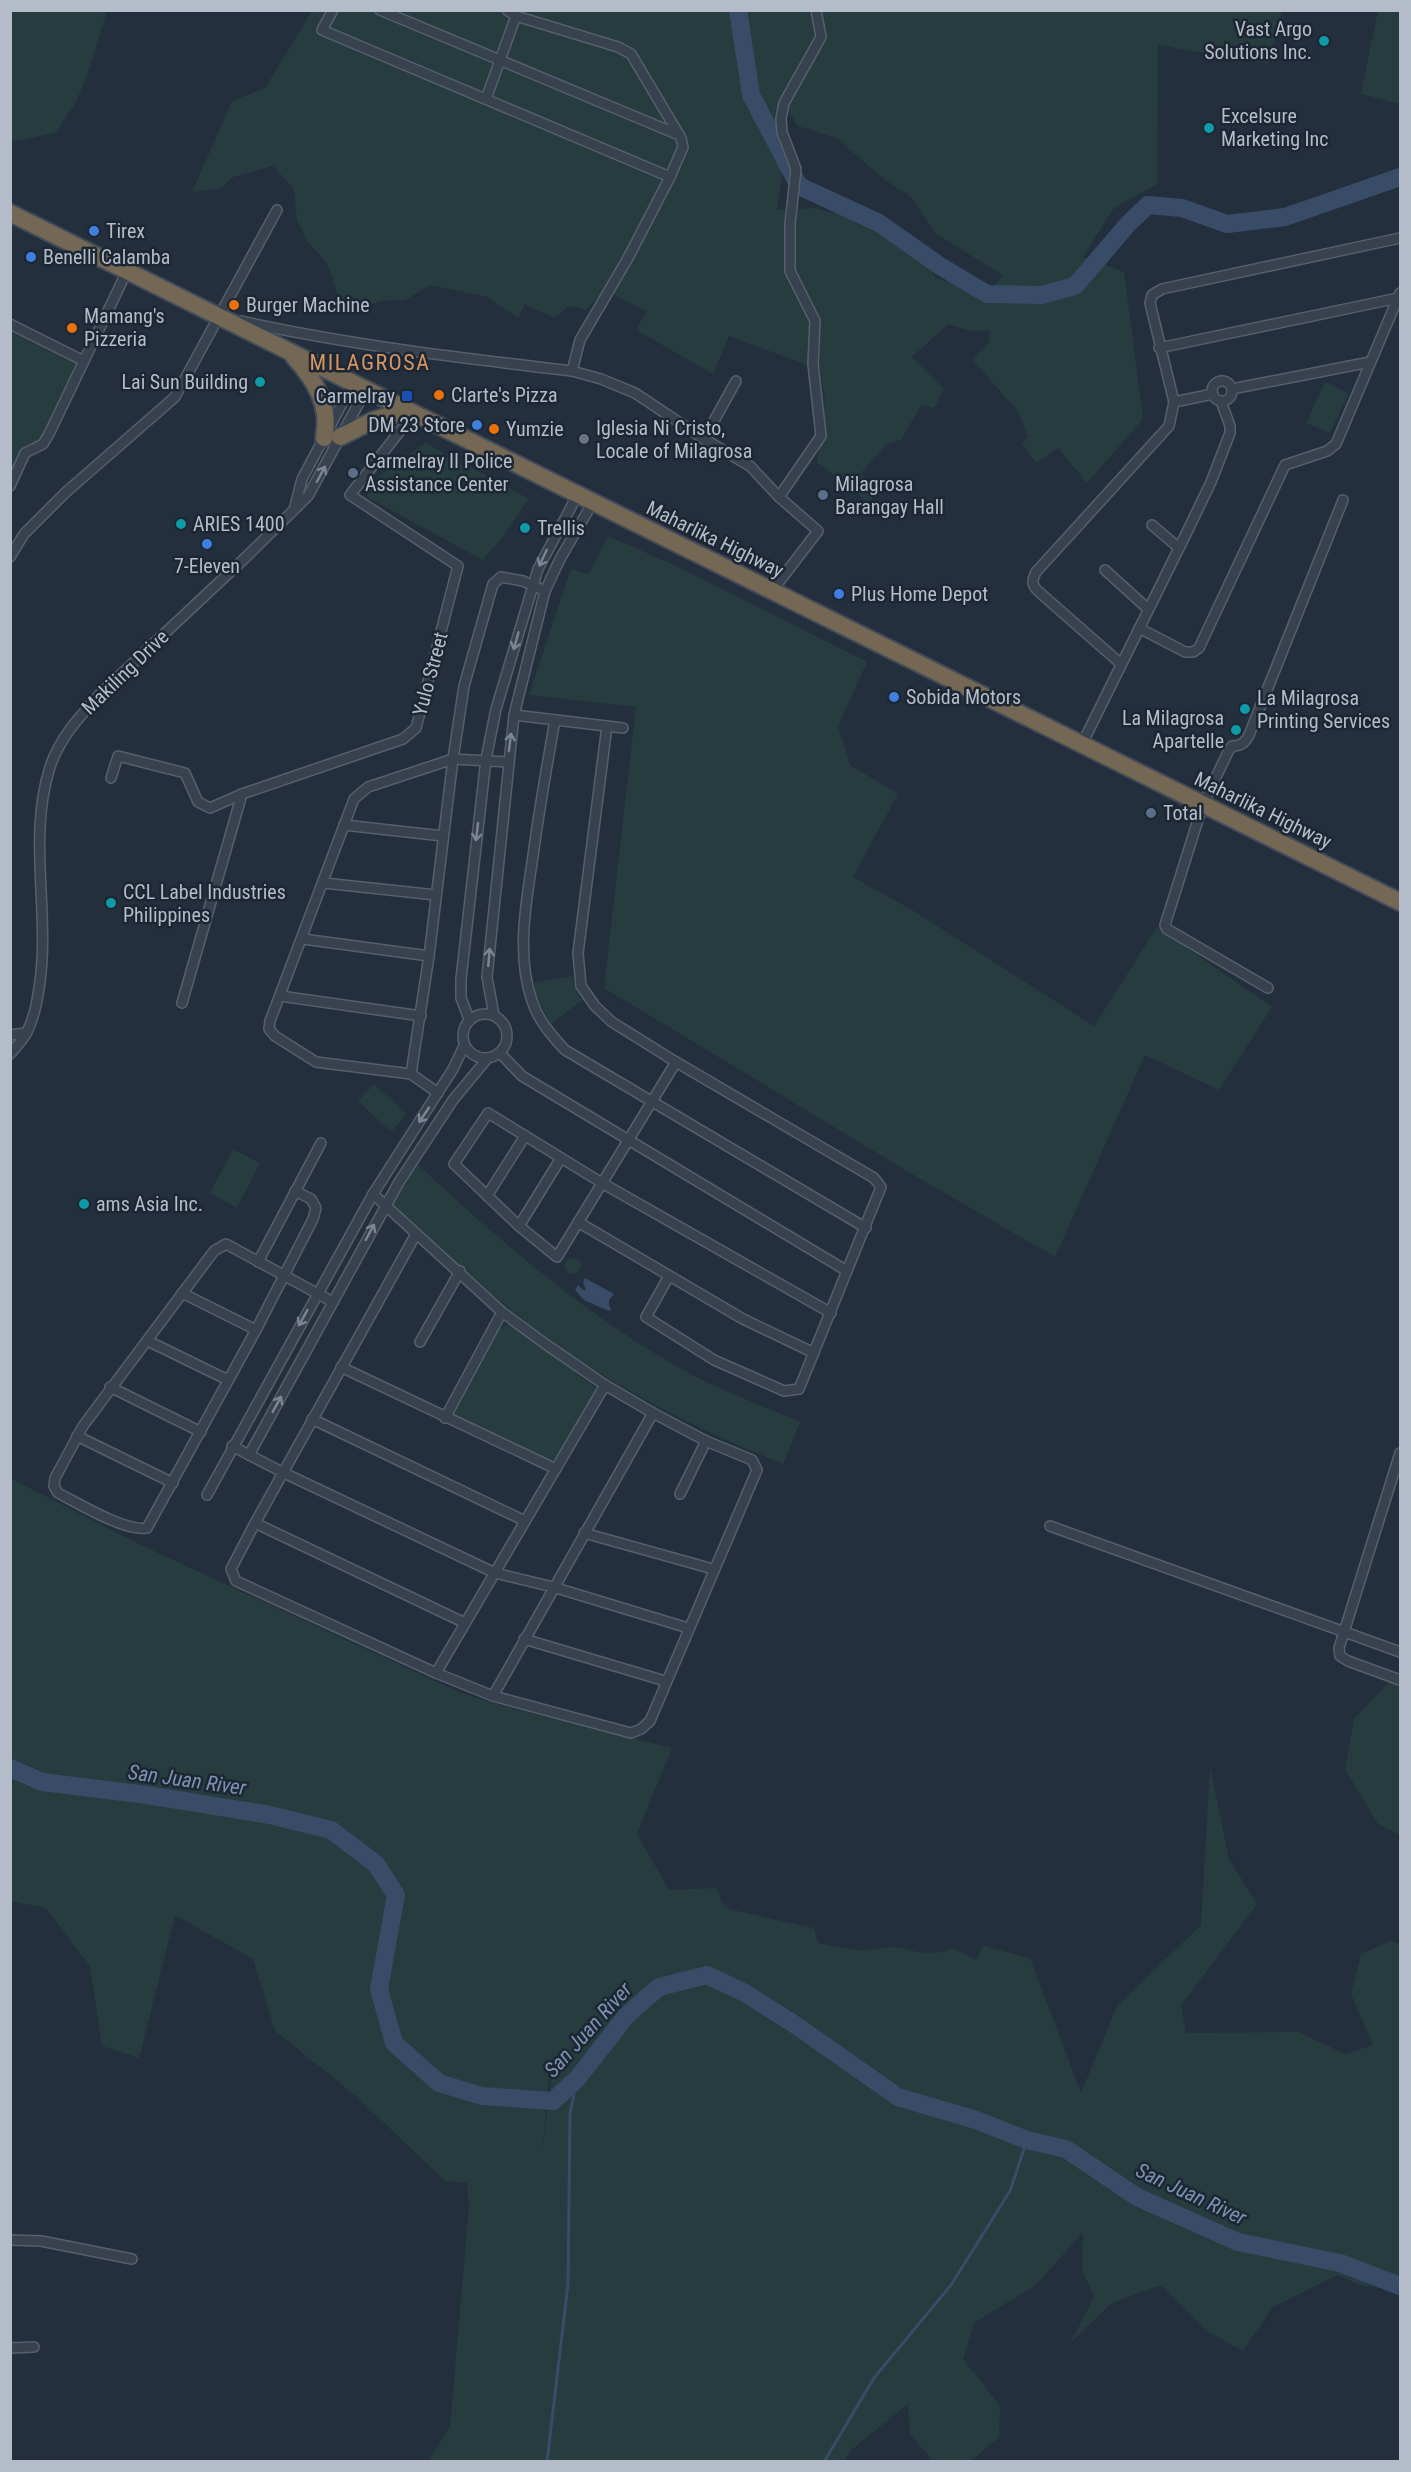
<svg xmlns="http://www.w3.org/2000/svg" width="1411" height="2472" font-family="'Roboto Condensed',sans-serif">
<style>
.green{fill:#263c3f;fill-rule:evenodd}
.water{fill:#394c67}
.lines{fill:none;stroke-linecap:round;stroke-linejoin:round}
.stream{stroke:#394c67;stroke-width:3}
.river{stroke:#394c67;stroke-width:18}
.street-casing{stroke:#565f6c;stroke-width:12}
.highway-casing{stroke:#434c59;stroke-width:20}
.street{stroke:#38414e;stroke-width:9}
.highway{stroke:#746855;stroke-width:16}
.oneway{stroke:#7c8592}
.culture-dot{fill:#0f9aa8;stroke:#1d2633;stroke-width:2}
.shop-dot{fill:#3f7fe0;stroke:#1d2633;stroke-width:2}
.food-dot{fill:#e8710a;stroke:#1d2633;stroke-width:2}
.transit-dot{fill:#1a4fb4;stroke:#1d2633;stroke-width:2}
.worship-dot{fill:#6b7280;stroke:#1d2633;stroke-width:2}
.service-dot{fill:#5c6f8a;stroke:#1d2633;stroke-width:2}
.labels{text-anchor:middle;stroke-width:5;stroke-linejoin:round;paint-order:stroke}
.poi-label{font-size:20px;fill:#b4bcc9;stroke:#1d2633;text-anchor:start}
.street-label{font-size:20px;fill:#b4bcc9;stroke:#1d2633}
.water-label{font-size:21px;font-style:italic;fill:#7c92b1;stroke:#1d2633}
.quarter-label{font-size:22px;letter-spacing:1.5px;fill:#d59563;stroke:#1d2633}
</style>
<rect width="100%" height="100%" fill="#242f3e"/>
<!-- green -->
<g class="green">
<polygon points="11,10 107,11 87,76 75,104 55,133 19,141 11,140"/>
<path d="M312,11H1282L1268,64L1158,45L1157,184L1114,208L1083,257L1124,272L1143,419L1087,483L1058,448L1036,463L1022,443L1028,436L1019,413L972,359L989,343L990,330L969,331L948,324L912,357L944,389L934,408L921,405L901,440L887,444L861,473L877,493L868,502L817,462L825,399L820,370L729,336L713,374L636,330L646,311L605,290L586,310L569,306L554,318L525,304L518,318L488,297L430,285L405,300L381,301L353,311L338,295L327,263L308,242L297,220L294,189L273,166L233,177L219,189L192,192L232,101L265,88ZM784,104L798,126L836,138L885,180L911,197L936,234L1003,275L987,294L936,278L918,251L879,223L814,208L777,210L784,158Z"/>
<polygon points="1378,11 1400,11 1400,104 1361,94"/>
<polygon points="11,326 81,361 50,433 28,451 11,489"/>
<polygon points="1325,382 1349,393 1330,433 1306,423"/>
<polygon points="425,443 529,499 500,540 483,560 369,498 367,494 376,478"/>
<polygon points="608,536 674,565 867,662 838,726 850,765 898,794 853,877 912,910 1094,1026 1157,927 1272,1007 1219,1090 1145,1055 1055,1257 917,1177 604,988 636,707 529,695 571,569 589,574"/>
<polygon points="572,976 576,992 582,1000 551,1024 538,1000 533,983"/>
<polygon points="374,1084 407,1114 391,1132 358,1101"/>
<polygon points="233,1149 260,1163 237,1208 210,1193"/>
<path d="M417,1164C499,1240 579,1310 676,1366C712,1387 761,1405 800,1422L783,1464C695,1428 620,1391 542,1334C489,1295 440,1247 391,1202Z"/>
<circle cx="573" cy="1266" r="8"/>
<polygon points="506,1325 511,1325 595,1387 595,1392 556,1460 549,1461 454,1417 454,1412 499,1329"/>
<path d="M10,1478L141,1545L461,1693L507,1707L672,1748L637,1834L669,1890L717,1888L722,1903L729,1909L814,1928L818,1943C833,1946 850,1951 865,1950C873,1950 881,1947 889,1947C916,1948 924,1960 953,1948L977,1960L983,1946L1030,1958L1081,2093L1117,2006L1201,1925L1210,1767L1229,1859L1257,1904L1181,2005L1186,2033L1298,2032L1345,2054L1373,2045L1351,1994L1361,1954L1390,1941L1400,1944V2291L1360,2285L1337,2275L1273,2307L1243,2351L1206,2331L1161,2285L1112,2303L1071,2342L1094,2297L1082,2270L1083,2232L1036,2285L974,2323L963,2359L1000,2406L999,2437L971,2461H933L910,2434L908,2404L850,2451L844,2461H428L450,2427L469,2206L467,2183L445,2181L356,2096L275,2031L253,1959L175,1915L139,2058L102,2046L90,1966L46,1908L11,1901ZM553,2064L542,2154L550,2067Z"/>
<polygon points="1391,1681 1400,1685 1400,1835 1378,1824 1345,1769 1354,1719"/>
</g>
<!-- water -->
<polygon class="water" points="585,1278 614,1294 609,1300 609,1305 611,1309 609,1311 584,1300 575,1290 578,1285 583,1290 586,1290 583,1282"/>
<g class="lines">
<!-- stream -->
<g class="stream">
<polyline points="547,2462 568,2284 570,2114 577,2079"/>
<polyline points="824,2462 874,2378 951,2285 1010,2191 1027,2140"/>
</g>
<!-- river -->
<g class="river">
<polyline points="738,10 751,95 799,186 879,223 940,266 987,294 1042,295 1075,286 1128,224 1148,205 1182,208 1227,224 1285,217 1400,177"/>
<polyline points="10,1768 42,1782 147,1795 270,1815 331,1830 376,1864 396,1895 379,1989 394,2043 439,2083 482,2096 553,2101 577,2079 627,2015 659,1987 707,1975 745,1993 794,2024 898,2097 976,2120 1027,2140 1066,2149 1137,2197 1238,2242 1340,2263 1400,2286"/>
</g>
<!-- street casing -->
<g class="street-casing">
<g id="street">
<polyline points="333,10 322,30 670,177"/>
<polyline points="380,10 679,135"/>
<polyline points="507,10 516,16 618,47 631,54 681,138 683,147 670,177 628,258 580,340 572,371"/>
<polyline points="486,99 516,16"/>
<path d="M241,321C350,345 461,358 572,371L601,379L635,393L704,439L750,466L779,497L818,531L772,591"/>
<polyline points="10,324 84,361"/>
<polyline points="1159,348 1398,298"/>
<circle cx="1222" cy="391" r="10"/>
<polyline points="1232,389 1370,362"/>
<polyline points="1174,402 1213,394"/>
<polyline points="704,439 736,381"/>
<polyline points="10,486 25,453 43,444 49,434 127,271"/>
<polyline points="779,497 821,436 813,364 815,321 790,271 790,224 796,169 782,132 781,119 784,103 821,37 816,10"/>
<polyline points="295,506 302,479 353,383"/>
<polyline points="1152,525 1179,548"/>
<polyline points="10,557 24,534 65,493 175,397 277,210"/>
<polyline points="1105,570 1148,609"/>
<polyline points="1139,628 1185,652 1193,652 1199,648 1285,465 1327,451 1336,444 1400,293"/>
<path d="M1120,663L1039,592C1031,585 1032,580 1036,572L1169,426L1174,402L1150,303L1152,295L1162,289L1400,238"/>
<polyline points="514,715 623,728"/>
<path d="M555,720C547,765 539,810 533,856C526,904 516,954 532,1001C538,1020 552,1036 565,1050L866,1228"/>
<polyline points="607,726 578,953 581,986 595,1006 612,1022 676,1062 874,1178 881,1187 799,1389 784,1391 714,1360 646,1317 669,1276"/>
<polyline points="1082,744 1186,534 1211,482 1230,433 1230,426 1221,401"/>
<polyline points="111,778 118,756 185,773 198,802 210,808 242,794 403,739 416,728 458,566 350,495 414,413"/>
<polyline points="344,825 443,836"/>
<polyline points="324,883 436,895"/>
<polyline points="303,939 429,956"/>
<path d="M1268,988L1167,929L1165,925L1203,804L1228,752L1232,746C1241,746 1245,743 1249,735L1343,500"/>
<polyline points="280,996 421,1016"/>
<polyline points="182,1003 242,794"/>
<circle cx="485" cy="1036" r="22"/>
<polyline points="494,1015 487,977 514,715 545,591 560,559 593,502"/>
<polyline points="469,1019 461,998 461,979 486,759 496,709 538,569 578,494"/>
<polyline points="10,1035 26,1033"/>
<polyline points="500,1053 522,1076 847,1271"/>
<path d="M10,1054C16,1047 23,1040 27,1032C34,1018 37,1003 39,988C51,915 27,839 50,767C59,739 80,716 99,695L245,558L308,496L366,390"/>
<path d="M676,1062C636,1127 596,1192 557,1257L519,1226L454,1164L488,1113L602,1183L831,1313"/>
<polyline points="411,1074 429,956 453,759 464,686 493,584 501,577 523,581 545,591"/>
<polyline points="438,1093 411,1074 316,1062 275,1036 269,1029 270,1021 354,799 368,787 453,759 508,762"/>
<path d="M295,1191L311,1199L316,1208L313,1219L256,1330L147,1528C125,1532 78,1503 58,1493L54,1486L55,1478L83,1426L214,1251L226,1244L333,1302"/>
<polyline points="373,1194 502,1312 544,1343 605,1385 653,1413 706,1441 752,1460 757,1470 650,1721 641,1729 631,1733 493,1696 436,1673 236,1581 231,1569 255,1523 416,1234"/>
<polyline points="487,1196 525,1136"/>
<polyline points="578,1222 743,1319 814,1353"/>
<polyline points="519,1226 561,1158"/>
<polyline points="258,1262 321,1143"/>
<polyline points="182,1293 256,1330"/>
<polyline points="148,1341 228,1380"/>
<polyline points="420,1342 460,1271"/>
<polyline points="341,1367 556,1469"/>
<polyline points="110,1387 201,1432"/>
<polyline points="445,1418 502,1312"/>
<polyline points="312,1419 525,1521"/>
<polyline points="77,1436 173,1483"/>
<polyline points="232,1446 282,1472 495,1573 553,1587 688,1628"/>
<polyline points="1400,1453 1339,1648 1340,1656 1348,1661 1400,1680"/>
<polyline points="249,1455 399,1182 453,1100 487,1059"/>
<polyline points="680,1494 706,1441"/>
<polyline points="207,1495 373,1194 453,1069 464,1046"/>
<polyline points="255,1523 465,1623"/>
<polyline points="1050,1526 1400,1652"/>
<polyline points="584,1533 713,1569"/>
<polyline points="524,1639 665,1681"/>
<polyline points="436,1673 605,1385"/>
<polyline points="493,1696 653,1413"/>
<polyline points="10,2240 41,2241 132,2259"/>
<polyline points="10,2348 34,2347"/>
</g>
</g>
<!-- highway casing -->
<g class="highway-casing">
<g id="highway">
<polyline points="10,213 1400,902"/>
<path d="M294,357C315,380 331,406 324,438"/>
<polyline points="340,437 374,420 408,410"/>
</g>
</g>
<!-- street -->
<use href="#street" class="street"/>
<!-- highway -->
<use href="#highway" class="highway"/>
</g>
<!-- one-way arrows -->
<defs><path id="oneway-shaft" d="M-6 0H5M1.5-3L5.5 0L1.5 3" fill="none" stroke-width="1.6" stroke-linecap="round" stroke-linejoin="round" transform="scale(1.5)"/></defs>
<g class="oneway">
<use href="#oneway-shaft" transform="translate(321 474) rotate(-62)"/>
<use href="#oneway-shaft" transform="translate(543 558) rotate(115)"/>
<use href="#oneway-shaft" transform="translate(516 641) rotate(106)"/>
<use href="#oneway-shaft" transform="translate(510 742) rotate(-83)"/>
<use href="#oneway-shaft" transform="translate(477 832) rotate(97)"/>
<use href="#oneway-shaft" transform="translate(489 957) rotate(-85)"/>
<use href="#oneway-shaft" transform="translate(424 1115) rotate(124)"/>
<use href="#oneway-shaft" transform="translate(370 1232) rotate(-62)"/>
<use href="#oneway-shaft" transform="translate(303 1318) rotate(119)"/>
<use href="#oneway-shaft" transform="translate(277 1404) rotate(-61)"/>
</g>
<!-- markers -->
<g class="culture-dot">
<circle cx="1324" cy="41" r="6"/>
<circle cx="1209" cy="128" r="6"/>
<circle cx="260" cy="382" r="6"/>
<circle cx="181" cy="524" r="6"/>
<circle cx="525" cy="528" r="6"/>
<circle cx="1245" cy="709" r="6"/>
<circle cx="1236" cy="730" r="6"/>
<circle cx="111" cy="903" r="6"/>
<circle cx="84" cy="1204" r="6"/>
</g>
<g class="shop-dot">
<circle cx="94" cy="231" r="6"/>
<circle cx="31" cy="257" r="6"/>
<circle cx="477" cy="425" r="6"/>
<circle cx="207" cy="544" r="6"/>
<circle cx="839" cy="594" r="6"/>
<circle cx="894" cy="697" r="6"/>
</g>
<g class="food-dot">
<circle cx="234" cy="305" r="6"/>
<circle cx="72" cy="328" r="6"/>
<circle cx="439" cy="395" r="6"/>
<circle cx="494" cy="429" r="6"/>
</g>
<rect class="transit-dot" x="401" y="390" width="12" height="12" rx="3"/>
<circle class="worship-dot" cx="584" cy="439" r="6"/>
<g class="service-dot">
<circle cx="353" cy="473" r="6"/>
<circle cx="823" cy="495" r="6"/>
<circle cx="1151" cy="813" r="6"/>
</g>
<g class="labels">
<!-- poi labels -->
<g class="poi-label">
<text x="1312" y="36" text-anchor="end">Vast Argo<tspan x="1312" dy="23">Solutions Inc.</tspan></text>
<text x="1221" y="123">Excelsure<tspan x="1221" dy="23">Marketing Inc</tspan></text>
<text x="106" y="238">Tirex</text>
<text x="43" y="264">Benelli Calamba</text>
<text x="246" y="312">Burger Machine</text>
<text x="84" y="323">Mamang's<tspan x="84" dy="23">Pizzeria</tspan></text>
<text x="248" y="389" text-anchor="end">Lai Sun Building</text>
<text x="451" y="402">Clarte's Pizza</text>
<text x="395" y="403" text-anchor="end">Carmelray</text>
<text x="465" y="432" text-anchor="end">DM 23 Store</text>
<text x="596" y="435">Iglesia Ni Cristo,<tspan x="596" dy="23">Locale of Milagrosa</tspan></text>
<text x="506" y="436">Yumzie</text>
<text x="365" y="468">Carmelray II Police<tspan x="365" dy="23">Assistance Center</tspan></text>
<text x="835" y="491">Milagrosa<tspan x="835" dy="23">Barangay Hall</tspan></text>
<text x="193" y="531">ARIES 1400</text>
<text x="537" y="535">Trellis</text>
<text x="207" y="573" text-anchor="middle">7-Eleven</text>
<text x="851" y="601">Plus Home Depot</text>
<text x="906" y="704">Sobida Motors</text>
<text x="1257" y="705">La Milagrosa<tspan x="1257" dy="23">Printing Services</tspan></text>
<text x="1224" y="725" text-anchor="end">La Milagrosa<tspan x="1224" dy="23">Apartelle</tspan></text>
<text x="1163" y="820">Total</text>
<text x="123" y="899">CCL Label Industries<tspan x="123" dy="23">Philippines</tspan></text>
<text x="96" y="1211">ams Asia Inc.</text>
</g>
<!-- street labels -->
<g class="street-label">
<text transform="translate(715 539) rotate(26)" y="7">Maharlika Highway</text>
<text transform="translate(125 672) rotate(-44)" y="7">Makiling Drive</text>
<text transform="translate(430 674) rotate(-75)" y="7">Yulo Street</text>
<text transform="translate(1263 810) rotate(26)" y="7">Maharlika Highway</text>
</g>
<!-- water labels -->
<g class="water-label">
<text transform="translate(187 1780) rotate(8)" y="7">San Juan River</text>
<text transform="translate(588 2030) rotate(-48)" y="7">San Juan River</text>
<text transform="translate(1191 2194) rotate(25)" y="7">San Juan River</text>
</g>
<!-- quarter labels -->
<g class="quarter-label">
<text x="370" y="370">MILAGROSA</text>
</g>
</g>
<!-- border -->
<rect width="1411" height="2472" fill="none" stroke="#b4bcc9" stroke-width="24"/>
</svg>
